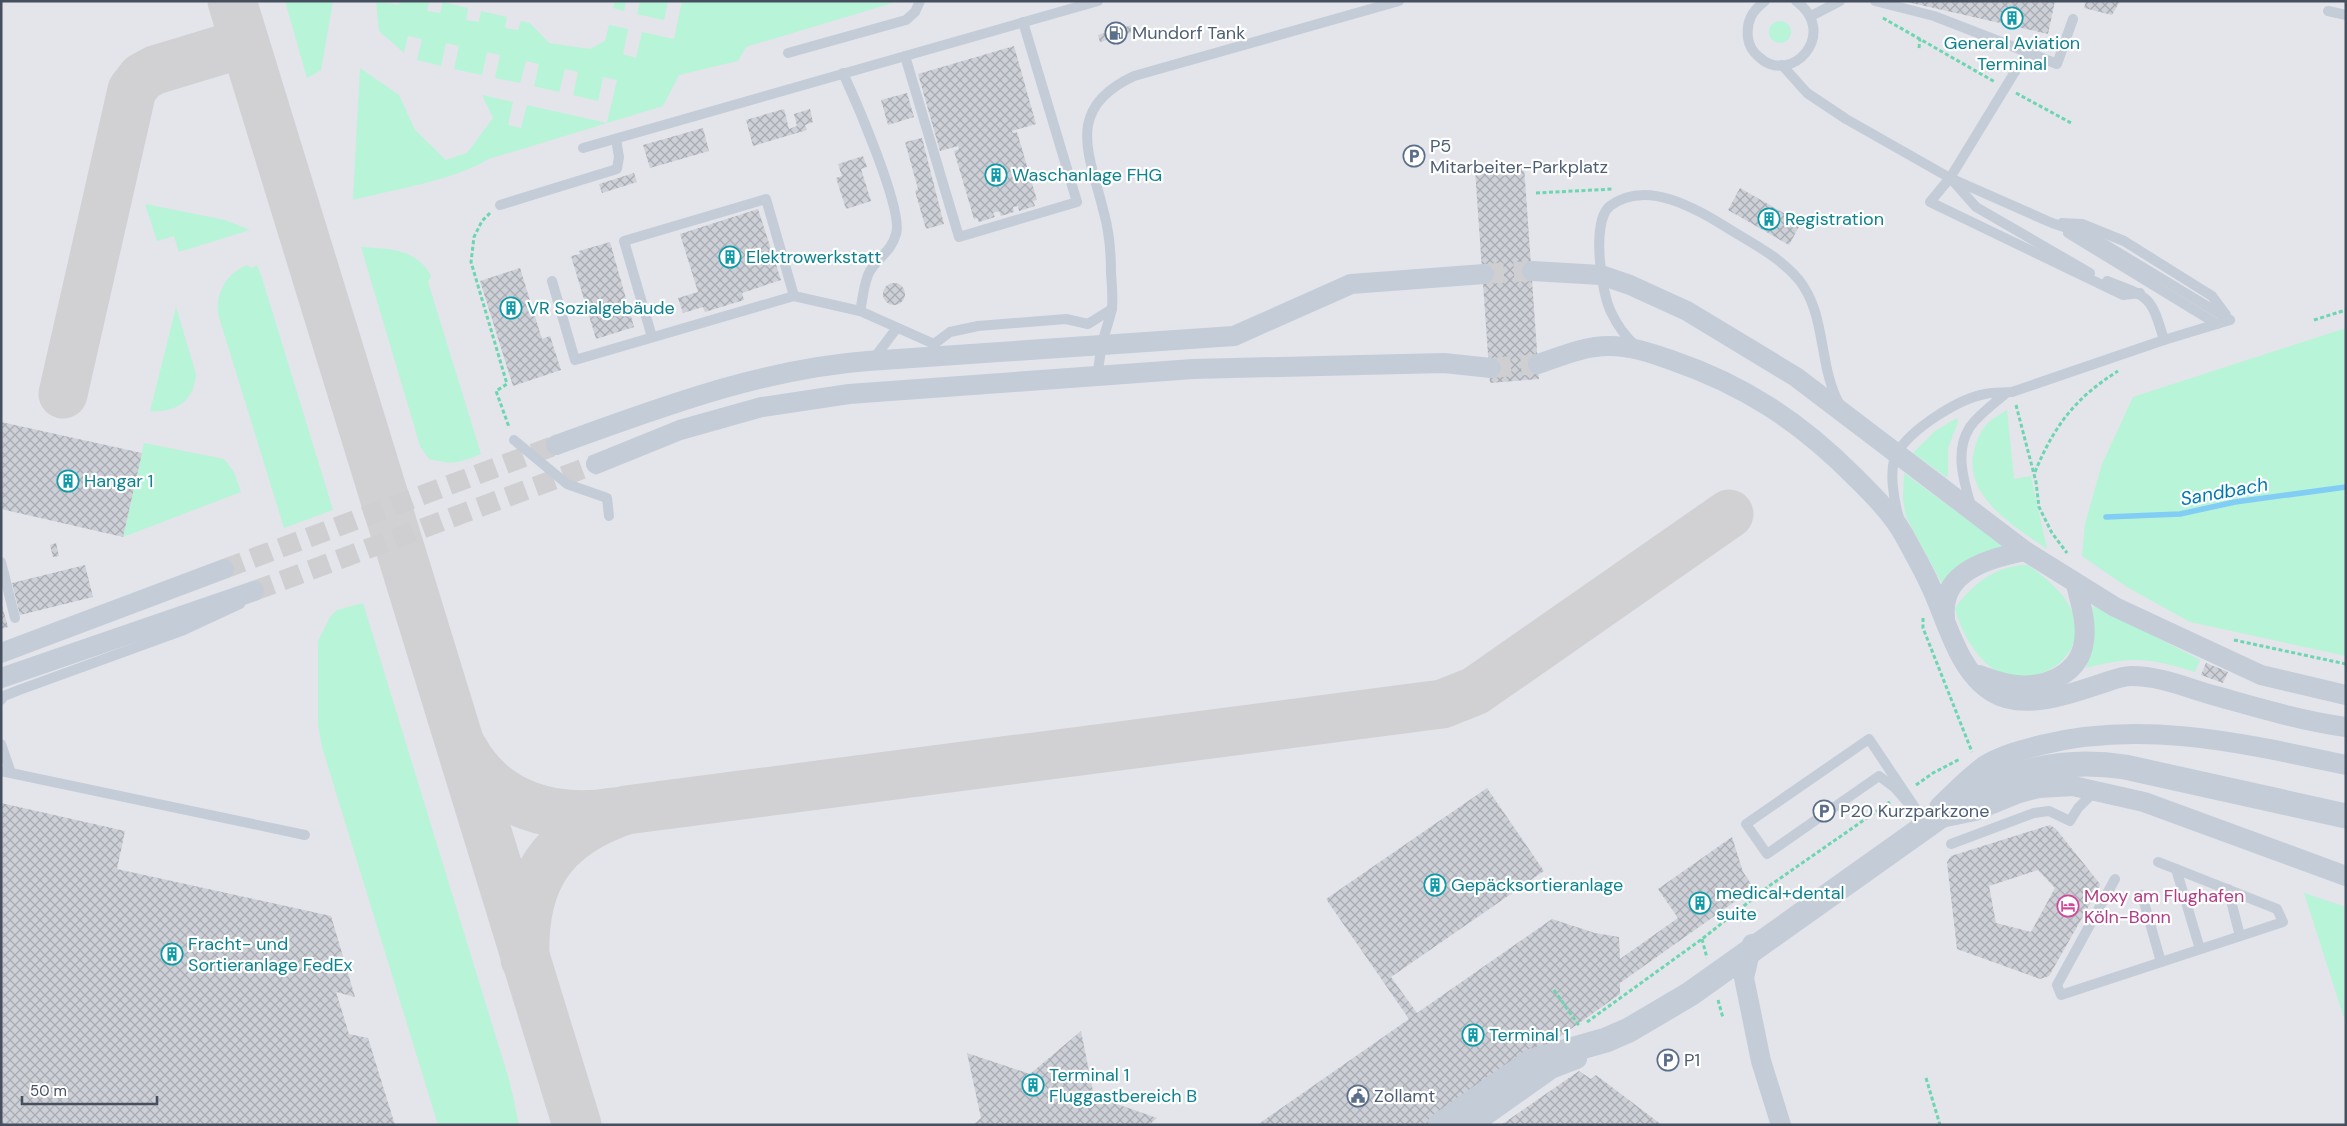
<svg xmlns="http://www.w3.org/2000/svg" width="2347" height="1126" font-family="'DM Sans',sans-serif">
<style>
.airport{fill:#e3e5ea}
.green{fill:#b8f4d7}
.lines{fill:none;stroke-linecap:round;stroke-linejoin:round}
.stream{stroke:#81cdf5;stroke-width:5.5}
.taxiway{stroke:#d1d1d4;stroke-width:49}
.building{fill:url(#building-cross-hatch);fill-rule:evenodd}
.minor-tunnel{stroke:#cfcfd1;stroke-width:20;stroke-dasharray:20 10;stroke-linecap:butt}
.path{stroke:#6dd6b0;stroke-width:3;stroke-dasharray:4 2.5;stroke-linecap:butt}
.service{stroke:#c4ccd8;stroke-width:10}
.minor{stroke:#c4ccd8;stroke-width:20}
.tertiary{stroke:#c4ccd8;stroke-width:25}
.tertiary-bridge{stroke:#c4ccd8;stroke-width:25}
.labels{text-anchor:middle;stroke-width:4.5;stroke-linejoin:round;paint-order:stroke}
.service-label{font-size:18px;fill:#4e5e75;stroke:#fff;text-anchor:start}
.culture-label{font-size:18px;fill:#0d838f;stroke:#fff;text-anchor:start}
.hotel-label{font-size:18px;fill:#b23c85;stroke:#fff;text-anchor:start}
.water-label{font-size:19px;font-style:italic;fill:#0078b6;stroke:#fff}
</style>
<defs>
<pattern id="building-cross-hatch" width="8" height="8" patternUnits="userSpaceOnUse" patternTransform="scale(1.25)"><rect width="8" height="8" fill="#cdd0d7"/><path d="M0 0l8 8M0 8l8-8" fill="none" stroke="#a8abb2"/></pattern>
</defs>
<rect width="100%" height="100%" fill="#f2efee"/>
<!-- airport -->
<rect class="airport" x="1" y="1" width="2345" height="1124"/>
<!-- green -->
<g class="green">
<polygon points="285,1 333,1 321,70 307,78"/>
<path d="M376,1L399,5L400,1H429L427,11L440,13L443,2L468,8L466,20L479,22L481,11L507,17L505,28L518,30L521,21L530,23L549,43L590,49L605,41L609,25L628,29L623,54L636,58L642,32L674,39L682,1H899L746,47L738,61L679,75L663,106L489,159C451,181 396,189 353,200L360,68L399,95L415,130L446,160L467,153L493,118L482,95L513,102L508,125L521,128L527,105L607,123L617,80L603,77L598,101L573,95L578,72L565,69L559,92L534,86L539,64L526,61L520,83L495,78L500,55L487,52L482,75L454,69L459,46L446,43L441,66L417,60L422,39L408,36L404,53L379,31Z"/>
<polygon points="615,1 626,1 624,11 613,8"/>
<polygon points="640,1 668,1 664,20 637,14"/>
<circle cx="1780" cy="32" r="11"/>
<polygon points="145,204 225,220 250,230 179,252 174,236 157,241"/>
<path d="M361,247C390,249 416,248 431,276L428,282L481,454C458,463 454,465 429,459L420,446Z"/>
<path d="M247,265L251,268L257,265L262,278L333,510L284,528L218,314C216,292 226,274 247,265Z"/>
<path d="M176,307L196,374C194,401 176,413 150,411Z"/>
<polygon points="2346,328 2346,656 2190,622 2127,587 2082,556 2085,524 2102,464 2133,397"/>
<path d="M2007,410L2014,479L2031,476L2047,549C2014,526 1960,495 1975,447C1977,439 1982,429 1988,423C1993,418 2001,414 2007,410Z"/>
<polygon points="1957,418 1958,422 1948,448 1948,475 1946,477 1913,453 1935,431"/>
<polygon points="144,443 224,459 234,472 241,492 123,537"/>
<polygon points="1904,473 2006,548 1945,589 1906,517 1903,499"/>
<path d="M2028,565C2044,577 2062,590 2071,609C2091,652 2044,687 2004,674C1980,667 1960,631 1955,608C1973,584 1996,565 2028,565Z"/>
<polygon points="363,603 510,1083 519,1125 438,1125 322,747 318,725 318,641 330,617 337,610"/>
<path d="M2096,605L2200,660L2195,672C2149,658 2133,656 2086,668C2093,646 2097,630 2092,608Z"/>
<polygon points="2304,893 2346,907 2346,1024"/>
</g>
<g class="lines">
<!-- stream -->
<polyline class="stream" points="2106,517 2180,514 2235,502 2346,487"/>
<!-- taxiway -->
<g class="taxiway">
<polyline points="232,1 577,1125"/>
<polyline points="63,394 132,90 142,77 155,70 244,43"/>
<path d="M464,750C495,806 555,822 614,812"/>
<path d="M525,959C522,881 551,835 626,810L1442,704L1475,691L1729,514"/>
</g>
</g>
<!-- building -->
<g class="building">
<polygon points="1903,1 2055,1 2048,34"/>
<polygon points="2086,1 2120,1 2112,15 2084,8"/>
<polygon points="1132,25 1134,32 1100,42 1098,35"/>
<polygon points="1014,46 1036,124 1012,131 1013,133 1017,132 1037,200 1033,201 1035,206 1019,211 1018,206 1013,207 1014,212 1001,216 999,211 993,213 995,217 979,222 977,218 974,219 954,151 959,149 958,146 940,151 918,74"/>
<polygon points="907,93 914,117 888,125 881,100"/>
<polygon points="784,109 789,129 797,126 794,114 810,109 813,122 805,125 807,130 753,146 746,120"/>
<polygon points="703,128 709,151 650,168 643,145"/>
<polygon points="922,138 944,224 926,229 915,191 918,189 905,142"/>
<polygon points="863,156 867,167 861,169 871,201 846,209 836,178 842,176 838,164"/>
<polygon points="1524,166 1539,379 1490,383 1475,170"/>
<polygon points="634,173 637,182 602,193 599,184"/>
<polygon points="1740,188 1801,223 1789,245 1728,210"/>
<polygon points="758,209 781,280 742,293 744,300 705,312 703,307 683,313 678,298 698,292 680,234"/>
<polygon points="610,242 634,327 596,339 571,256 580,254 579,251"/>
<polygon points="520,268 542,339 550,336 561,370 513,386 480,281"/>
<circle cx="894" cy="294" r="11"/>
<polygon points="1,422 142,453 123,537 1,509"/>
<polygon points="56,543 59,556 53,557 50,545"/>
<polygon points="85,565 93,597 20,615 12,583"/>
<polygon points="1,602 8,627 1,629"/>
<polygon points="2206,663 2228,672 2223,683 2201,675"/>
<polygon points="1487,788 1544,871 1391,977 1417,1013 1552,919 1595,933 1619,937 1620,959 1678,918 1658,889 1732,837 1743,872 1754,888 1620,983 1620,994 1436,1125 1257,1125 1409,1019 1326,899"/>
<polygon points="1,803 125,831 117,869 331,916 355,997 336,992 349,1034 368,1038 395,1125 1,1125"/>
<path d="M2050,825L2056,829L2100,884L2099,888L2049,976L2040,979L1957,949L1947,862L1951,856ZM2038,870L2055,888L2031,932L1996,923L1989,886Z"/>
<polygon points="1081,1031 1094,1096 1157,1118 1149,1125 973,1125 981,1118 967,1053 1030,1074"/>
<polygon points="1579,1071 1591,1079 1596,1075 1662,1125 1501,1125"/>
</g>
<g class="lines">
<!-- minor-tunnel -->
<g class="minor-tunnel">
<polyline points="1484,274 1532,271"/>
<polyline points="1491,368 1538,364"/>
<polyline points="224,569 556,445"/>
<polyline points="254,591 596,464"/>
</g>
<!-- path -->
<g class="path">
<polyline points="1883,18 1995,82"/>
<polyline points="1919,48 1920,39"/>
<polyline points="2016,93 2073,124"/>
<polyline points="1536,193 1613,189"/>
<polyline points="490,213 482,221 474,237 471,262 507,384 496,391 509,427"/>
<polyline points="2314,320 2346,310"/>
<polyline points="2016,405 2036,482 2039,507 2052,533 2067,553"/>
<path d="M2035,472C2054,426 2075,398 2118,371"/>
<polyline points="1923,618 1923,628 1972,752"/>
<polyline points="2234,640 2346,664"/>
<polyline points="1916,785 1933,773 1960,759"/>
<polyline points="1702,939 1707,958"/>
<polyline points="1554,990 1580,1027"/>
<polyline points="1718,1000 1723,1018"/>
<polyline points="1587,1022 1702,939 1769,886 1890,802"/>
<polyline points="1926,1078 1940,1125"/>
</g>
<!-- service -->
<g class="service">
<path d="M1765,1C1752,11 1746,21 1748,38C1749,46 1753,52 1759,57C1791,87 1840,33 1796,1"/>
<polyline points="1875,1 1934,16 2027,52 1950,178 1930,202 2123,295 2140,293"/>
<polyline points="2328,11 2346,15"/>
<polyline points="1811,16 1840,1"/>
<polyline points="2027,52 2057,64 2073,19"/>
<polyline points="788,53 906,20 915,12 920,1"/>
<polyline points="905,56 959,237 1077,202 1023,22"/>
<polyline points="1782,65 1807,93 1846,119 1950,178 2052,223 2091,236 2230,320"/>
<path d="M843,73C855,99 904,211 896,234C891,252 879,256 870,271C864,280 863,299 860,311"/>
<polyline points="583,148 1098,1"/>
<polyline points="1953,181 1976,207 2090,273"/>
<polyline points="500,205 617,169 619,157 616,139"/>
<polyline points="2062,223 2082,224 2124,241 2212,296 2226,315"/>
<polyline points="2068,233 2217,324"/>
<polyline points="552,281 575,360 794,296 860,311 934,344 950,332 978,326 1066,319 1088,324 1112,309"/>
<path d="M2107,281C2150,297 2151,296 2164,340"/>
<polyline points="652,337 624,241 766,199 794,296"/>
<path d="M1635,345C1625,336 1617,325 1611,312C1601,292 1591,221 1610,206C1650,176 1704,214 1739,235C1761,248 1782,260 1799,280C1827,315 1818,367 1840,405"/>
<polyline points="871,358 878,353 896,329"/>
<path d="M1097,375C1099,365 1100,355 1102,345C1104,333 1110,320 1112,308C1113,297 1112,285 1111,273C1111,254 1109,231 1104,213C1090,155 1063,109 1134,76L1399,1"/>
<polyline points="514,440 567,484 607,498 609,516"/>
<path d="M1971,506C1964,482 1954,451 1970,427C1978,415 1995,403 2006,393"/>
<path d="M1899,518C1894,501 1888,469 1897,453C1911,429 1958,399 1985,394C1994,392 2003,393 2012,392L2164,340L2230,320"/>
<polyline points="1,562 4,574 1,575"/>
<polyline points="4,574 15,618"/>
<polyline points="1,700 4,696 19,690 184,630 240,604"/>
<polygon points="1869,739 1924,821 1894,787 1879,776 1767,854 1746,824"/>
<polyline points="1,744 11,773"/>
<polyline points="1,771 305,835"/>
<polyline points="1951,844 2034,813 2049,811 2070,821 2078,808 2095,791"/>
<polyline points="2158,862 2176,869"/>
<polyline points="2115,879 2057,985 2061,995 2283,922 2277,909 2176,869 2200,949"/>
<polyline points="2228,889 2240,936"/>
<polyline points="2142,895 2161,962"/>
</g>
<!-- minor -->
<g class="minor">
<polyline points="1532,271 1601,275 1630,285 1687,311 1796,377 2025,551 2115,607 2261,675 2346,695"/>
<path d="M1538,364C1562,356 1584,346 1609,346C1631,346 1651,353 1671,360C1744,385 1799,421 1853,475C1871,493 1891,512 1904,535C1913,552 1923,569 1931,587C1947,621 1958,671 1992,692C2022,711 2067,695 2097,685C2108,682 2120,676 2131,676C2161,676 2187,688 2216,696C2259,708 2302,721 2346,727"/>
<path d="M556,445C657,409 760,369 868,361L1234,336L1351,284L1484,274"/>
<polyline points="596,464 680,430 762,407 849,394 1193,369 1444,363 1491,368"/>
<path d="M1945,617C1940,571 1990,558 2025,551"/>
<polyline points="1,653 224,569"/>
<path d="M1979,675C1991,679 2004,684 2016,685C2046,688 2080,674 2084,641C2087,622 2080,602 2076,584"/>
<polyline points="1,678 254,591"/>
<path d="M1939,807C1953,793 1968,778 1984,766C2001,755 2022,750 2041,745C2143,719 2246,744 2346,765"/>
<polyline points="1941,818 1975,811 2019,793 2039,788 2073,786 2144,802 2346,876"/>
<polyline points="1752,944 1744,978 1761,1061 1781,1125"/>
<polyline points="1472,1125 1551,1069 1577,1059"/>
</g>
<!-- tertiary -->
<path class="tertiary" d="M1960,802C2011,769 2065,758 2125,767L2346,816"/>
<!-- tertiary-bridge -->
<polyline class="tertiary-bridge" points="1440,1125 1532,1061 1606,1040 1629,1030 1690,994 1960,802"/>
</g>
<!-- icons -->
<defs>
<g id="building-ring" transform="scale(1.125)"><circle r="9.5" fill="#fff" stroke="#0f9aa8" stroke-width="1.5"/><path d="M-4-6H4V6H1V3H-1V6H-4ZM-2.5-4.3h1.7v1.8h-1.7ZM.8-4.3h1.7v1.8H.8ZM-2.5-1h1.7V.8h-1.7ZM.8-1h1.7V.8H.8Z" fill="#0f9aa8"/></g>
<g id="fuel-ring" transform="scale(1.125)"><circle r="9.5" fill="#fff" stroke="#5c6f8a" stroke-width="1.5"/><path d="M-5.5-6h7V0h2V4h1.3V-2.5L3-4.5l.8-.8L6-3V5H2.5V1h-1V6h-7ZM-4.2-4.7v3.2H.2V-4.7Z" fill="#5c6f8a"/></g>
<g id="parking-ring" transform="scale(1.125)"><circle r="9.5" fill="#fff" stroke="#5c6f8a" stroke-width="1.5"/><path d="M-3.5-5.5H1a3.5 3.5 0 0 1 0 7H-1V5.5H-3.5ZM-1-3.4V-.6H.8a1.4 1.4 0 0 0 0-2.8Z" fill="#5c6f8a"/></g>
<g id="hotel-ring" transform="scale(1.125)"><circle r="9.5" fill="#fff" stroke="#d1479c" stroke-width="1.5"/><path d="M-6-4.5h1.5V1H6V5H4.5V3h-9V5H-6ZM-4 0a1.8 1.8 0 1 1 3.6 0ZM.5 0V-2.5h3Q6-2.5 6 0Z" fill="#d1479c"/></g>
<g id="civic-ring" transform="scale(1.125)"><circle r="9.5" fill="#fff" stroke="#5c6f8a" stroke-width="1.5"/><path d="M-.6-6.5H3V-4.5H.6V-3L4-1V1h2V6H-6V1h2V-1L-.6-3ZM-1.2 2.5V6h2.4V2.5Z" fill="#5c6f8a"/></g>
</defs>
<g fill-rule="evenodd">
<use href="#building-ring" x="2012" y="18"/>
<use href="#fuel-ring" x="1116" y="33"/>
<use href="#parking-ring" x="1414" y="156"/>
<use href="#building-ring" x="996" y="175"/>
<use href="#building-ring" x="1769" y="219"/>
<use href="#building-ring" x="730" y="257"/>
<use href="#building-ring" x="511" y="308"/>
<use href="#building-ring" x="68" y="481"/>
<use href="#parking-ring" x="1824" y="811"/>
<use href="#building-ring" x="1435" y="885"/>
<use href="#building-ring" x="1700" y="903"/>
<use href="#hotel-ring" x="2068" y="906"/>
<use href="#building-ring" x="172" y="954"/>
<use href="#building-ring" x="1473" y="1035"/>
<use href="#parking-ring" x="1668" y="1060"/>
<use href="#building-ring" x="1033" y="1085"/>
<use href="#civic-ring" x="1358" y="1096"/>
</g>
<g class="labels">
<!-- service labels -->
<g class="service-label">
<text x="1132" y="39">Mundorf Tank</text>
<text x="1430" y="152">P5<tspan x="1430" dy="21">Mitarbeiter-Parkplatz</tspan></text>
<text x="1840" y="817">P20 Kurzparkzone</text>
<text x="1684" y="1066">P1</text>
<text x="1374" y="1102">Zollamt</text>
</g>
<!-- culture labels -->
<g class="culture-label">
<text x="2012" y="49" text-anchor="middle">General Aviation<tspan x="2012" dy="21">Terminal</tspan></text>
<text x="1012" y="181">Waschanlage FHG</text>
<text x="1785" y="225">Registration</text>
<text x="746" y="263">Elektrowerkstatt</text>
<text x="527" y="314">VR Sozialgebäude</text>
<text x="84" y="487">Hangar 1</text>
<text x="1451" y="891">Gepäcksortieranlage</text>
<text x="1716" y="899">medical+dental<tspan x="1716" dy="21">suite</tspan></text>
<text x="188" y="950">Fracht- und<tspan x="188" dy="21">Sortieranlage FedEx</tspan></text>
<text x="1489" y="1041">Terminal 1</text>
<text x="1049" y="1081">Terminal 1<tspan x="1049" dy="21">Fluggastbereich B</tspan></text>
</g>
<!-- hotel labels -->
<g class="hotel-label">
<text x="2084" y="902">Moxy am Flughafen<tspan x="2084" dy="21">Köln-Bonn</tspan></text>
</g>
<!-- water labels -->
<g class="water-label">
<text transform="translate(2224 491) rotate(-10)" y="7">Sandbach</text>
</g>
</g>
<!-- border -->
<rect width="2347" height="1126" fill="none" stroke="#454f5e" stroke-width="5"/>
<!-- scale -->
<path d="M22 1096v8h135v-8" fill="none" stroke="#454f5e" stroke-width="2.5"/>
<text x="30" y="1096" font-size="15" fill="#454f5e" stroke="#ffffff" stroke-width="4" paint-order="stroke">50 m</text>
</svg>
